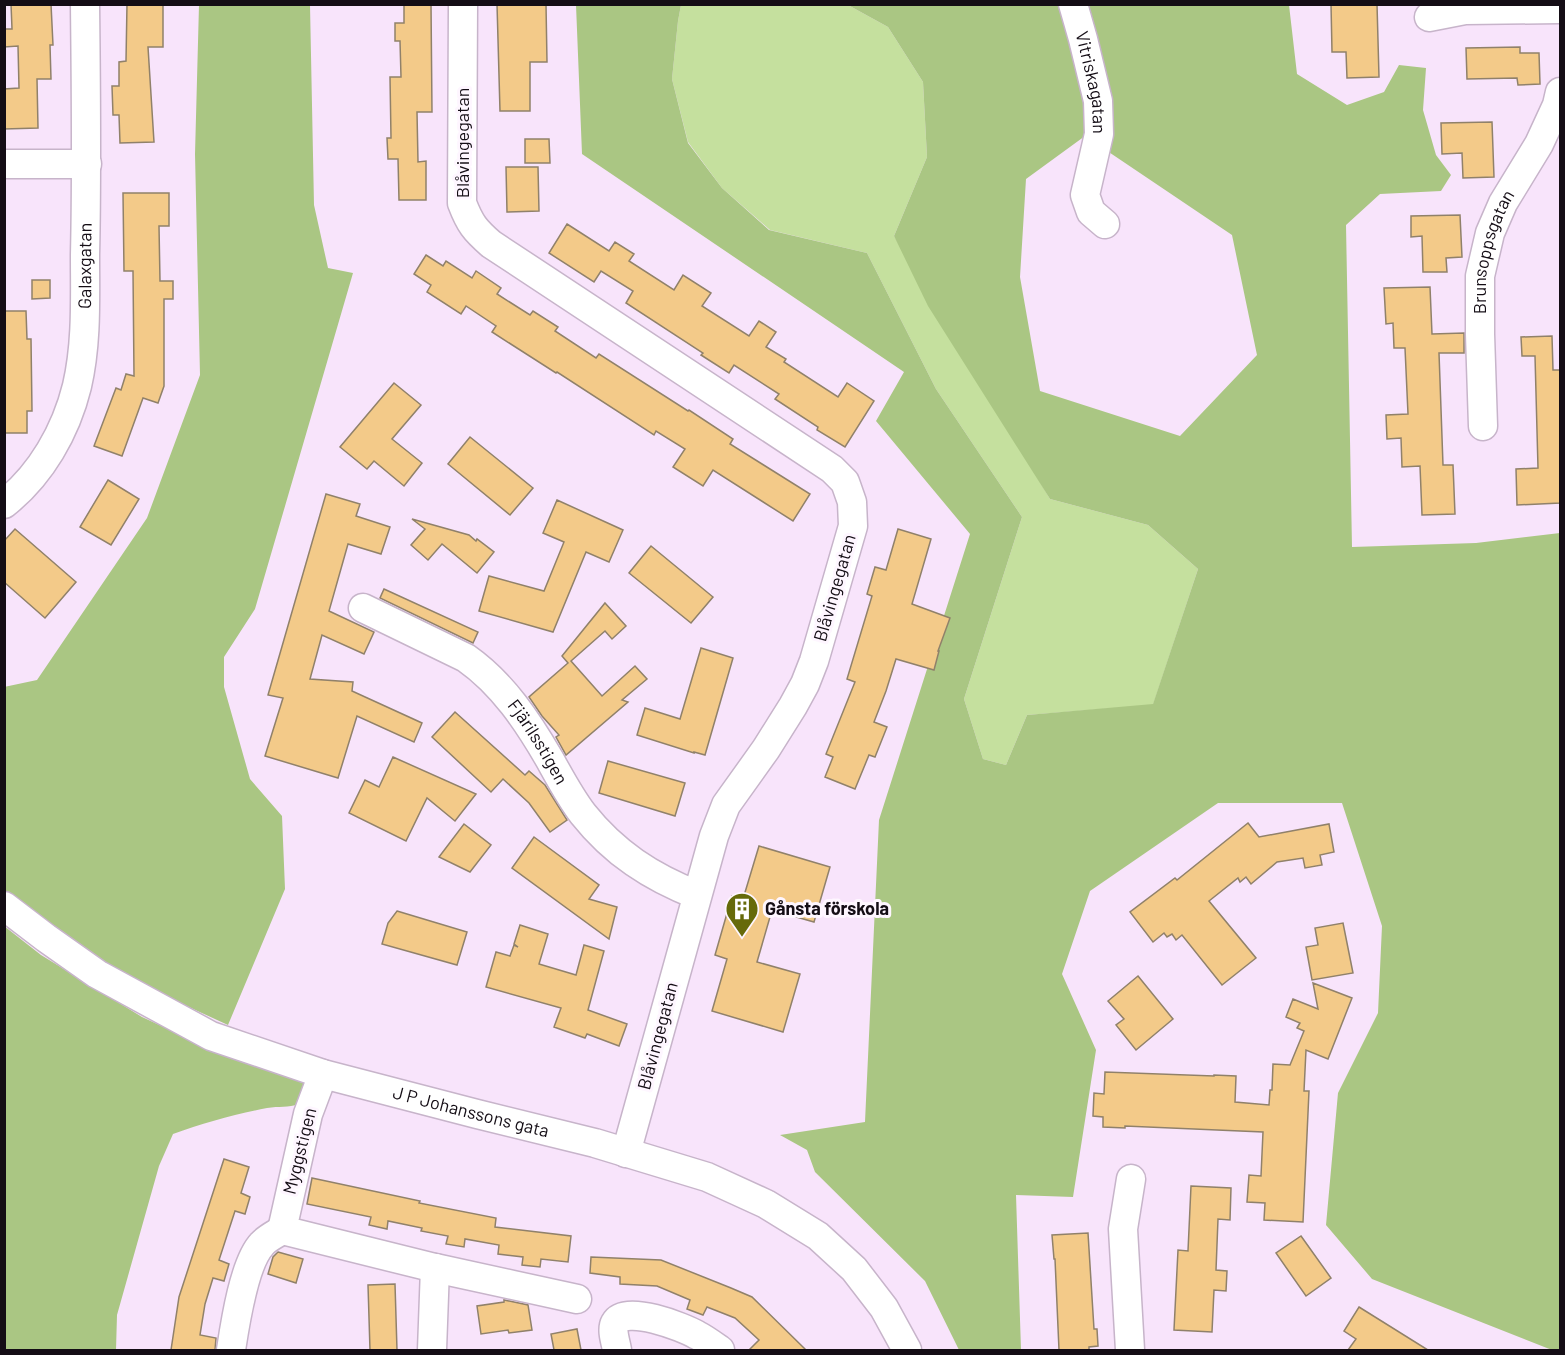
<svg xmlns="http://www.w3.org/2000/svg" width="1565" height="1355" font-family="Barlow,sans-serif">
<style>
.green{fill:#c5e09e}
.forest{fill:#aac683;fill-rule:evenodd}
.building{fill:#f3ca89;stroke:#90816a;stroke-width:1.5}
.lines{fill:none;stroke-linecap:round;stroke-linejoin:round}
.minor-casing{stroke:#c7b4ca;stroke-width:31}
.minor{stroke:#fff;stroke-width:28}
.labels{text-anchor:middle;stroke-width:6;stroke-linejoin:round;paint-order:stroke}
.street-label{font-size:18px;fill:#140d15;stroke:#fef6ff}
.poi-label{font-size:18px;font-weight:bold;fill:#140d15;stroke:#fef6ff;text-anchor:start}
</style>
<rect width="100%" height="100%" fill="#f8e4fb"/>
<!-- green -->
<polygon class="green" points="681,5 848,5 888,27 923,82 927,157 894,236 1050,499 1148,525 1198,569 1153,705 1027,715 1006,765 983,759 964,699 1022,517 936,389 867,253 770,230 722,188 688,142 672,79 678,21"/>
<!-- forest -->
<g class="forest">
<polygon points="199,5 310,5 314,205 328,268 353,273 255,609 224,657 224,687 250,779 282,816 285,889 228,1025 154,991 104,962 16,901 5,890 4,687 37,680 147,518 200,375 195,154"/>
<path d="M576,5H681L678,21L672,79L688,143L722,188L769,230L867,253L936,389L1022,517L964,699L983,759L1006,765L1027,715L1153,704L1198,569L1148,525L1050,499L928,306L894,236L927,157L923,82L888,27L848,5H1289L1297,74L1347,105L1384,92L1399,65L1426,68L1423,110L1436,155L1451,175L1441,191L1380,194L1346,225L1352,547L1476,543L1560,533V1350H1552L1372,1279L1326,1225L1338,1093L1378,1013L1382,926L1342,803H1218L1090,891L1062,974L1096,1050L1073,1197L1016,1195L1021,1350H959L925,1281L815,1172L807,1150L780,1135L865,1122L879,820L970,534L876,421L904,372L582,154ZM1085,136L1232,235L1257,355L1180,436L1040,391L1020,277L1026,179Z"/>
<path d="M4,926L41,955L142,1017L205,1046L303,1082V1091L299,1104C288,1108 279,1106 267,1108C236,1114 203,1123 173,1134L159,1166L117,1315L116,1350H5Z"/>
</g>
<!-- building -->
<g class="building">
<polygon points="11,4 51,4 53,45 50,45 51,79 37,79 38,128 4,129 4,89 19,88 18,46 4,47 4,29 12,29"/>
<polygon points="127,4 163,4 163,47 148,47 154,142 120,143 119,115 113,115 112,86 119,86 119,62 126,61"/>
<polygon points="404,4 431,4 432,112 417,112 418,162 426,161 426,200 399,200 398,159 388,159 387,138 391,138 390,77 401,77 400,41 395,41 395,23 404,23"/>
<polygon points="497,4 546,4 547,62 530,62 530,111 500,111"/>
<polygon points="1331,4 1377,4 1379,77 1347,78 1346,52 1332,52"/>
<polygon points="1520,47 1520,53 1539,53 1540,84 1518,85 1517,78 1467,79 1466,48"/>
<polygon points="1492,122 1494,177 1463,178 1462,153 1442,154 1441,123"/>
<polygon points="525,139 549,139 550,163 525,163"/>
<polygon points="506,167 538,167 539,211 507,212"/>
<polygon points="123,193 169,193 169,226 159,226 160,281 173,281 173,299 164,299 164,386 158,403 143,398 122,456 94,446 116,388 121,390 126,374 134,376 133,271 124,271"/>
<polygon points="1460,215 1462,257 1446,258 1447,272 1423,272 1422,236 1411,237 1411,216"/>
<polygon points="567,224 609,251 615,242 634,254 629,261 674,290 683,275 711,293 702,306 749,336 759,321 776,332 766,347 786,359 784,362 838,397 847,383 874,401 845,447 817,430 818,427 775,399 779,394 734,365 729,373 701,355 703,353 626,303 633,291 601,271 594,282 549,253"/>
<polygon points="426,255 443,266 446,261 472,278 476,271 501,288 497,294 530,315 533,311 558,327 555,331 596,358 599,354 688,411 689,410 733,439 730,444 810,494 793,521 713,470 703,486 673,467 685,449 656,431 654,435 557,372 556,373 492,332 496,326 466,306 461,314 427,292 431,285 414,274"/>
<polygon points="32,280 50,280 50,298 32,299"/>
<polygon points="1430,287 1432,334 1464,333 1464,353 1439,353 1443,465 1453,465 1455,514 1422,515 1420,466 1402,467 1401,438 1387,439 1386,415 1408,414 1405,348 1394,348 1393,323 1386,324 1384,288"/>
<polygon points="4,311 26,311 27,339 31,339 32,411 27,411 27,433 4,433"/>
<polygon points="1552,336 1553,370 1560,370 1560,503 1517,505 1516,469 1538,468 1535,356 1522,356 1521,337"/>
<polygon points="394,383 421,405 392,439 422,463 404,486 374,461 367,469 340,447"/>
<polygon points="470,437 533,488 510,515 448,464"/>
<polygon points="108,480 139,499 111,545 80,527"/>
<polygon points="326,494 360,504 356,516 390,527 381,554 348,544 329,611 374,632 364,654 322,635 310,679 353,682 352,691 422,723 414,742 357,716 338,778 265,756 283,698 268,695"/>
<polygon points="557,500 623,530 609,562 586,552 553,632 479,611 489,576 544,591 564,542 543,533"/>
<polygon points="412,519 469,535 476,541 477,539 494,552 477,573 442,544 428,560 411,545 425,529"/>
<polygon points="15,529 76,582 45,618 4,582 4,541"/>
<polygon points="898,529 931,539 912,604 950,618 938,651 939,651 934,670 896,659 886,691 874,722 887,727 875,757 869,755 855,789 825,777 833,757 826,754 855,682 847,679 872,596 867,594 875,567 886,570"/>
<polygon points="651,546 713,597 691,623 629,573"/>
<polygon points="384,589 478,632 473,643 380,598"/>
<polygon points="605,603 626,626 612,639 605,631 571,661 602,696 635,666 647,679 622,700 628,702 566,755 556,737 559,735 542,716 529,697 568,663 562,656"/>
<polygon points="701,648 733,658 705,755 694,752 694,753 637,735 645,708 680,719"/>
<polygon points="455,712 525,775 529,771 545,785 567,820 550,832 529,803 503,779 491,792 432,737"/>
<polygon points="393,757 476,794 455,821 427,798 406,841 349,813 365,780 379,787"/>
<polygon points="608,761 685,783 675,816 599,793"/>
<polygon points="1248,823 1259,837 1329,824 1334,852 1320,855 1322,865 1305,868 1303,858 1277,862 1251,884 1246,877 1240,882 1238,878 1209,901 1256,958 1222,985 1182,935 1176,940 1172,934 1167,937 1164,933 1153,942 1130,912 1175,878 1177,880"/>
<polygon points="464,824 491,845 470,872 439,857"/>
<polygon points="534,837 599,885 589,899 617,907 609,939 512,868"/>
<polygon points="759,846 830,867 814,922 772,910 757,962 800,974 783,1032 712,1011 727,959 715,955 732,896 743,899"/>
<polygon points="397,911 467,932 457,965 382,944 388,923"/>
<polygon points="1343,923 1353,973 1312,980 1306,947 1318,945 1315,928"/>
<polygon points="520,925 548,934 539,964 576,975 584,945 604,951 588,1010 627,1024 619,1046 587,1034 585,1038 554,1027 561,1008 486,987 496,952 510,956 514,945 518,947 514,944"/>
<polygon points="1138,976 1173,1019 1136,1050 1116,1025 1124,1019 1108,1001"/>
<polygon points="1313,983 1352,998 1328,1059 1306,1050 1304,1091 1309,1091 1303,1222 1264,1220 1265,1203 1247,1202 1249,1175 1261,1176 1263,1132 1125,1126 1125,1128 1103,1127 1103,1117 1093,1116 1094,1093 1104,1094 1105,1072 1214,1076 1214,1075 1236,1076 1235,1102 1269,1105 1270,1090 1272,1090 1273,1064 1290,1065 1304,1031 1297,1028 1300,1023 1286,1017 1293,999 1318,1009"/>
<polygon points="224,1159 249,1167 241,1193 250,1197 245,1214 235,1211 219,1260 229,1264 224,1281 213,1278 205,1304 200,1335 216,1338 215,1350 171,1350 179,1297"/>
<polygon points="312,1178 420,1201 419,1203 496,1218 495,1227 571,1236 568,1262 541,1259 540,1267 522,1265 523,1257 498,1254 499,1245 465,1239 464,1247 446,1244 448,1236 421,1231 422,1228 388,1221 387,1229 369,1225 371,1217 307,1204"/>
<polygon points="1191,1186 1231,1188 1230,1220 1218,1219 1216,1270 1227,1271 1226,1291 1214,1290 1212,1332 1174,1330 1178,1250 1188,1251"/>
<polygon points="1088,1233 1094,1329 1097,1329 1098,1346 1089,1347 1089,1350 1059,1350 1055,1259 1054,1259 1052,1235"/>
<polygon points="1301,1236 1331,1278 1306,1296 1276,1253"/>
<polygon points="278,1252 303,1259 296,1283 268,1274 273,1257"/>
<polygon points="591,1257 661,1260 731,1288 752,1297 806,1350 749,1350 759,1340 735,1318 707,1307 703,1315 687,1309 690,1300 657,1286 620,1284 620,1277 590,1273"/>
<polygon points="395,1284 397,1350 370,1350 368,1285"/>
<polygon points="504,1300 528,1305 532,1330 509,1333 508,1330 481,1334 477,1306 504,1302"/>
<polygon points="1359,1307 1428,1350 1348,1350 1356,1339 1344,1331"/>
<polygon points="577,1329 581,1350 554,1350 551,1334"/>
</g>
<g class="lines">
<!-- minor casing -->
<g class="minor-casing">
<g id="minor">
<path d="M463,4L462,203C470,224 475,230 491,244L832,469L845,482L852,502L853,526L814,661L805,684L793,706L766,749L726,805L714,836L626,1153"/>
<path id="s1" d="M1073,4L1083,39L1098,101L1099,134L1085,195L1091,212L1105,224"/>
<polyline points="1429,17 1465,10 1560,9"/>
<polyline points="4,164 87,164"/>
<path id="s2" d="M1483,426L1480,334V276L1490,233L1503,203L1539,144L1557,105L1560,92"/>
<path id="s3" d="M4,504C41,475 66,431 77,386C87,343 85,298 85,255C87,171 86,88 85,4"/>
<path id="s4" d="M363,608L466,658C503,684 528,722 550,760C560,778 570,797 583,814C614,853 651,877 697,895"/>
<path id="s5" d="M4,906L46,938L97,974L211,1036L323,1074L477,1114L595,1143L707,1177L766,1204L818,1236L854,1269L884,1308L907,1350"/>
<polyline points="323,1074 308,1114 282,1230 435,1268 577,1299"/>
<path d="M231,1350C235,1324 244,1263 262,1244C267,1238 276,1234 282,1230"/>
<polyline points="432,1350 435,1268"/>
<path d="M617,1350C616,1343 611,1330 615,1323C625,1304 683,1327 697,1335C705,1339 713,1345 720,1350"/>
<polyline points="1130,1350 1123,1229 1131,1179"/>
</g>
</g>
<!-- minor -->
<use href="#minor" class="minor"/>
</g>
<!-- icons -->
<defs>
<g id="building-pin" transform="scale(1.725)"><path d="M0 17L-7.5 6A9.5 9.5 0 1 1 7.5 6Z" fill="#666a0a" stroke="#fef6ff"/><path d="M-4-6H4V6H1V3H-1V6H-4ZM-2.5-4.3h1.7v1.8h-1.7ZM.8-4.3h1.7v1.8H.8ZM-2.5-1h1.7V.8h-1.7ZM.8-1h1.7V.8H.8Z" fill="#fff"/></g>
</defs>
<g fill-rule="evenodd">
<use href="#building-pin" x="742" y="909"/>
</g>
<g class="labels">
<!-- street labels -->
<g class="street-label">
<text dy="6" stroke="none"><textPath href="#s1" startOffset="81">Vitriskagatan</textPath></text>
<text transform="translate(463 143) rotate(-90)" y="6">Blåvingegatan</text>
<text dy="6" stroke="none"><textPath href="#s2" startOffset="176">Brunsoppsgatan</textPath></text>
<text dy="6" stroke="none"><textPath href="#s3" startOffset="262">Galaxgatan</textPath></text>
<text transform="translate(835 588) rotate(-74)" y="6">Blåvingegatan</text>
<text dy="6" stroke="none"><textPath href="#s4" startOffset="226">Fjärilsstigen</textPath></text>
<text transform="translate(658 1036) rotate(-75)" y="6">Blåvingegatan</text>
<text dy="6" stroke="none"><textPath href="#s5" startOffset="516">J P Johanssons gata</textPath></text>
<text transform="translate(300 1151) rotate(-76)" y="6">Myggstigen</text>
</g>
<!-- poi labels -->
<g class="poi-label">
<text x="765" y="915">Gånsta förskola</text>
</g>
</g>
<!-- border -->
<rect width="1565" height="1355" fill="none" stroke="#140d15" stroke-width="12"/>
</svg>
